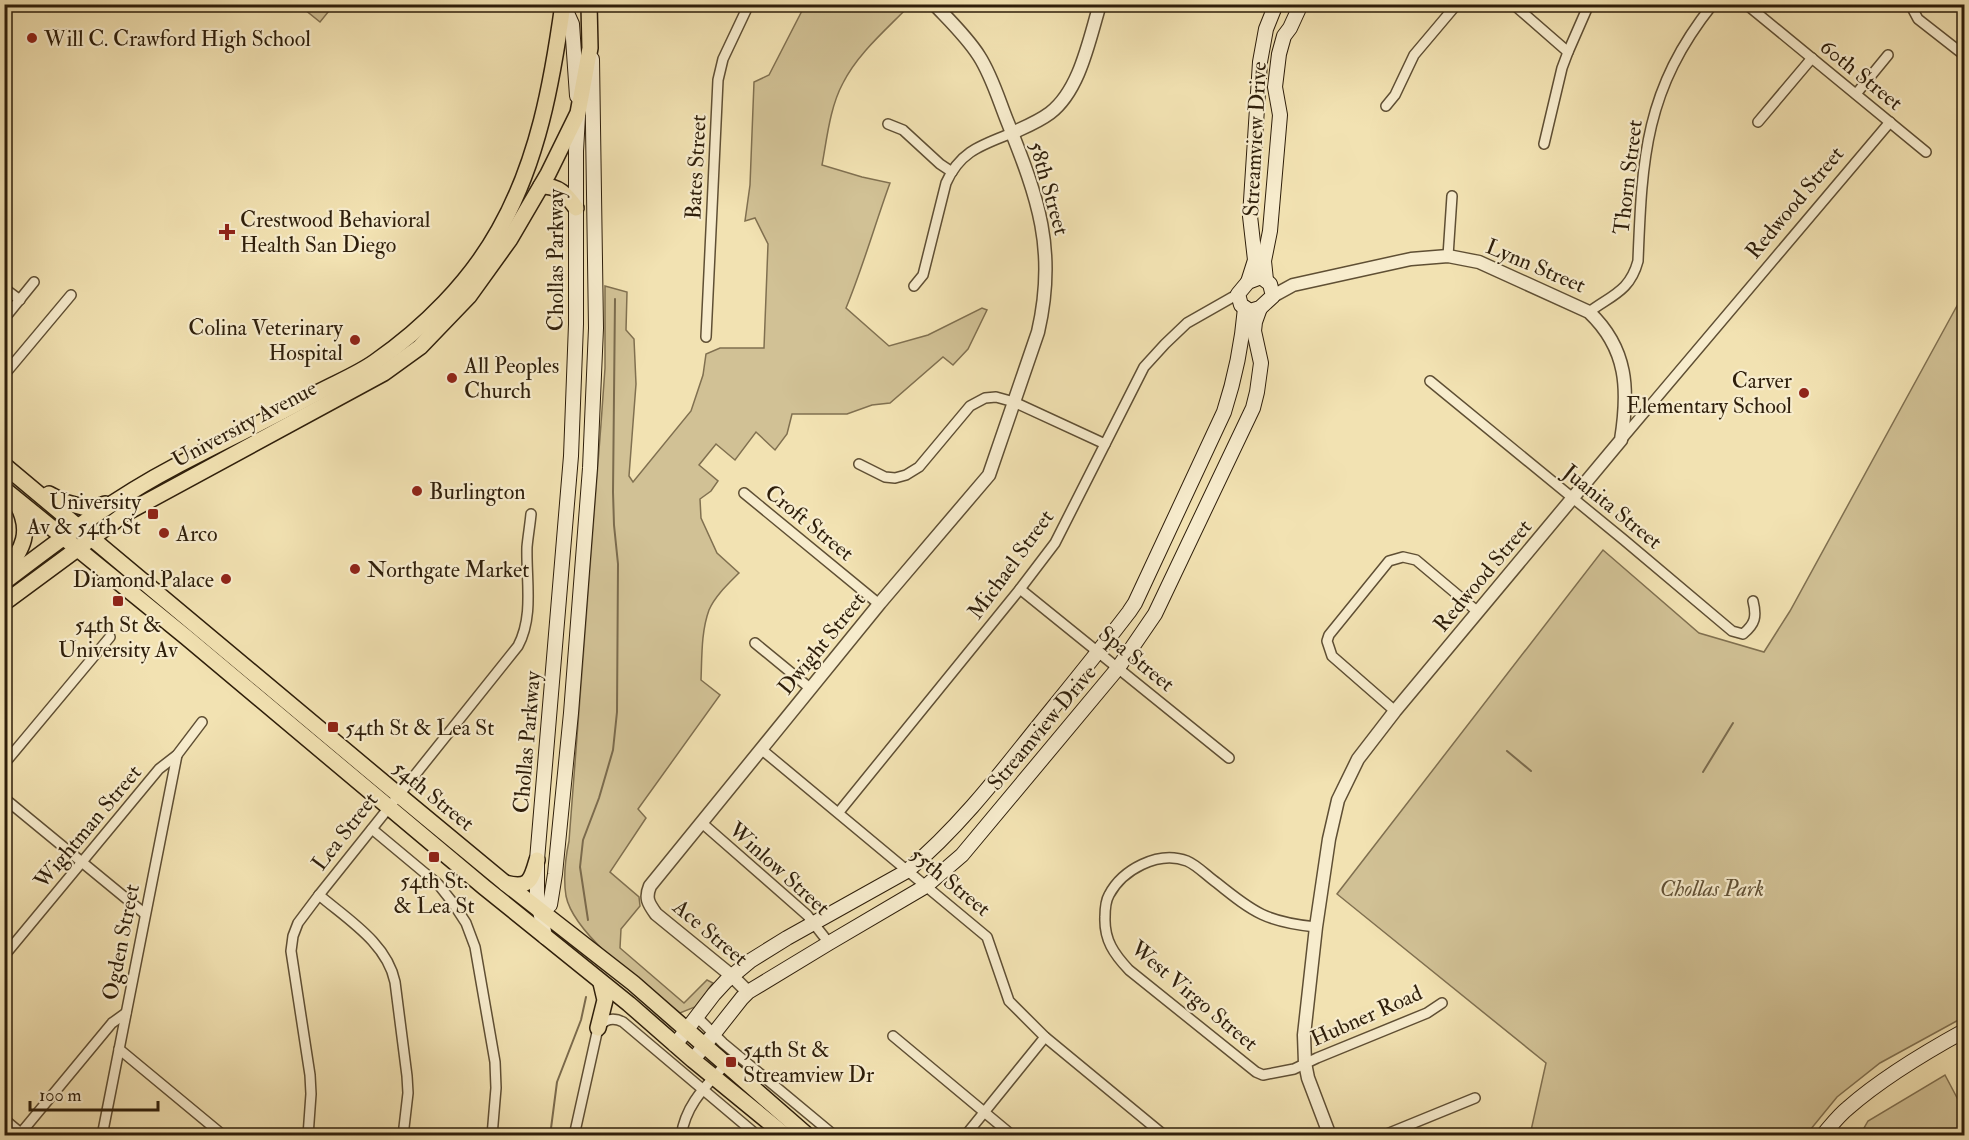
<svg xmlns="http://www.w3.org/2000/svg" width="1969" height="1140" font-family="'IM FELL Double Pica',serif">
<style>
.green{fill:#d1c195;stroke:#807050;stroke-width:1.5}
.lines{fill:none;stroke-linecap:round;stroke-linejoin:round}
.stream{stroke:#7b6b4d;stroke-width:2}
.minor-casing{stroke:#5f4f34;stroke-width:12}
.tertiary-casing{stroke:#5f4f34;stroke-width:15}
.secondary-casing{stroke:#2e1e0a;stroke-width:16}
.primary-casing{stroke:#2e1e0a;stroke-width:18}
.minor{stroke:#f7eccd;stroke-width:9}
.tertiary{stroke:#f7eccd;stroke-width:12}
.secondary{stroke:#f7eccd;stroke-width:14}
.primary{stroke:#f2e2b2;stroke-width:15}
.poi-dot{fill:#8f2418;stroke:#f7eccd;stroke-width:2}
.labels{text-anchor:middle;stroke-width:4.5;stroke-linejoin:round;paint-order:stroke}
.poi-label{font-size:22px;fill:#2e1e0a;stroke:#f7eccd;text-anchor:start}
.street-label{font-size:22px;fill:#2e1e0a;stroke:#f7eccd}
.park-label{font-size:22px;font-style:italic;fill:#5f4f34;stroke:#f7eccd}
</style>
<rect width="100%" height="100%" fill="#f2e2b2"/>
<filter id="stains"><feTurbulence type="fractalNoise" baseFrequency=".00333" numOctaves="4"/><feColorMatrix values="0 0 0 0 .2 0 0 0 0 .09 0 0 0 0 .02 0 0 0 .5 -.17"/></filter>
<radialGradient id="worn" r=".72"><stop offset=".6" stop-color="#630" stop-opacity="0"/><stop offset="1" stop-color="#630" stop-opacity=".3"/></radialGradient>
<!-- green -->
<g class="green">
<polygon points="299,5 321,5 329,11 320,22"/>
<path d="M805,5H866L872,11L878,5H910C887,29 858,53 843,83C830,107 827,138 822,165L862,177L890,183C875,224 863,267 846,308L889,346L928,335L982,308L987,310L968,349L953,365L943,357L890,403L872,405L847,414H792L787,434L775,450L756,432L735,460L716,444L699,465L718,481L711,491L700,499L701,518L717,553L739,573C728,584 715,596 709,610C701,632 702,657 701,680L720,695L638,809L646,818L610,872L639,897L640,906L621,929L620,948L684,1003L707,980L713,983L695,1007L680,1013C648,988 574,936 566,896C563,877 565,860 569,841L601,424L605,368V286L627,292L626,330L634,339L636,384L629,476L633,482L691,411L703,375L706,354L720,348H764L768,244L755,218L745,221L750,185L754,82L769,75Z"/>
<polygon points="1964,293 1964,1017 1880,1063 1837,1097 1806,1135 1530,1135 1546,1063 1337,894 1603,550 1699,633 1764,652 1790,611"/>
<polygon points="1945,1075 1964,1111 1964,1135 1860,1135 1868,1121"/>
</g>
<g class="lines">
<!-- stream -->
<g class="stream">
<polyline points="1507,751 1531,771"/>
<polyline points="1703,772 1733,723"/>
<polyline points="588,920 580,867 583,840 599,798 613,750 617,712 618,564 614,525 613,492 615,299"/>
<polyline points="550,1136 557,1082 581,1020 586,997"/>
</g>
<!-- minor casing -->
<g class="minor-casing">
<g id="minor">
<polyline points="1513,4 1568,52"/>
<polyline points="1746,4 1926,152"/>
<polyline points="1910,4 1918,19 1964,55"/>
<polyline points="1856,94 1888,55"/>
<polyline points="1386,106 1395,95 1414,55 1457,4"/>
<polyline points="1758,122 1812,58"/>
<polyline points="888,124 903,130 940,164 952,172"/>
<polyline points="1544,144 1562,68 1568,52 1589,4"/>
<polyline points="1448,256 1452,196"/>
<path d="M914,286L923,275L946,183C960,151 982,145 1012,133"/>
<polyline points="4,288 20,300"/>
<path d="M1589,312C1612,295 1630,291 1638,261C1642,157 1645,89 1713,4"/>
<polyline points="4,319 34,282"/>
<polyline points="706,337 718,80 723,59 749,4"/>
<polyline points="4,375 71,295"/>
<path d="M1430,381L1624,540L1732,631L1743,634C1755,624 1757,617 1753,601"/>
<polyline points="1621,440 1890,122"/>
<polyline points="859,464 885,477 895,478 906,475 919,467 970,406 985,398 996,397 1014,402 1105,444"/>
<polyline points="744,493 879,604"/>
<polyline points="1020,589 1229,758"/>
<polyline points="755,643 811,689"/>
<polyline points="1395,711 1332,656 1327,641 1329,635 1389,561 1403,557 1416,560 1478,612"/>
<polyline points="761,749 987,937 1009,1001 1045,1037 1165,1136"/>
<polyline points="4,764 110,637"/>
<polyline points="4,798 145,914"/>
<polyline points="839,812 1020,589 1055,543 1144,367 1165,344 1187,323 1238,294"/>
<polyline points="702,823 807,915 829,943"/>
<polyline points="372,829 438,884 453,903 466,923 475,947 495,1062 496,1088 492,1136"/>
<path d="M319,895C347,919 387,943 395,982L407,1076L408,1093L403,1136"/>
<path d="M1316,927C1267,922 1254,913 1217,883C1208,877 1197,865 1187,861C1158,850 1122,870 1109,895C1105,902 1105,910 1105,917C1104,940 1114,954 1129,970L1256,1072L1263,1075L1294,1069L1317,1058L1427,1013L1442,1003"/>
<polyline points="4,956 159,769 177,755 202,722"/>
<polyline points="697,1017 723,1043 835,1136"/>
<polyline points="893,1036 1013,1136"/>
<polyline points="119,1049 224,1136"/>
<polyline points="20,1134 112,1023 126,1013"/>
<polyline points="102,1136 177,755"/>
<path d="M308,1136L311,1094L310,1075L291,951L293,936L298,923L319,895L518,646C534,616 526,580 527,547C528,536 530,525 531,514"/>
<path d="M574,1136L598,1028C605,1019 613,1017 623,1022L758,1136"/>
<path d="M681,1136C686,1104 705,1087 726,1064"/>
<polyline points="965,1136 1045,1037"/>
<polyline points="1382,1136 1475,1098"/>
</g>
</g>
<!-- tertiary casing -->
<g class="tertiary-casing">
<g id="tertiary">
<path d="M1012,133C1025,127 1038,122 1050,113C1080,90 1089,40 1100,4"/>
<path d="M1273,296L1293,285L1411,259L1448,256L1479,262L1589,312C1628,349 1629,390 1621,440L1395,711L1358,759L1338,800L1329,839L1316,927L1304,1035L1305,1063L1308,1078L1330,1136"/>
<path d="M748,992L732,976L656,914C648,903 645,898 650,886L880,603L989,475L1038,332C1057,250 1038,198 1008,123C999,101 992,76 979,56C967,37 950,21 934,4"/>
<polyline points="4,1121 22,1136"/>
</g>
</g>
<!-- secondary casing -->
<g class="secondary-casing">
<g id="secondary">
<polyline points="563,4 572,24 577,96"/>
<polygon points="1261,277 1270,284 1273,296 1260,308 1250,311 1241,305 1238,294 1248,282"/>
<polyline points="1266,280 1264,261 1270,231 1280,115 1275,87 1279,54 1284,36 1290,28 1301,4"/>
<polyline points="1248,282 1255,260 1250,216 1260,62 1266,29 1276,4"/>
<polyline points="540,911 550,905 555,874 571,713 590,468 596,328 592,59"/>
<polyline points="545,937 537,895 537,860 571,456 576,324 576,151 578,116"/>
<path d="M675,1045L714,994L726,981L750,961L787,938L907,871C954,832 993,783 1031,735C1064,694 1097,654 1129,612L1135,603L1224,412C1235,378 1242,344 1245,308"/>
<polyline points="693,1060 742,998 748,992 829,943 926,886 962,855 1118,668 1155,614 1253,408 1257,392 1261,363 1254,331 1255,322 1260,308"/>
<path d="M1822,1136C1830,1127 1838,1116 1848,1108C1882,1078 1924,1053 1964,1031"/>
</g>
</g>
<!-- primary casing -->
<g class="primary-casing">
<g id="primary">
<path d="M541,186C559,186 566,194 576,208"/>
<polyline points="4,465 389,787 505,883 633,983 808,1136"/>
<polyline points="4,489 186,637 484,887 629,1004 693,1060 786,1136"/>
<polyline points="49,494 64,502 90,509 105,504"/>
<path d="M4,574C23,549 33,531 16,502"/>
<path d="M4,582C59,540 113,499 174,467C222,442 271,418 319,392C338,382 358,374 375,362C424,328 470,282 499,230C538,161 552,83 563,4"/>
<polyline points="4,603 126,513 384,373 420,347 469,296 510,239 548,174 578,113 590,48 589,4"/>
<path d="M505,883C529,889 531,881 537,860"/>
<polyline points="598,1028 605,1000 601,983"/>
</g>
</g>
<!-- minor -->
<use href="#minor" class="minor"/>
<!-- tertiary -->
<use href="#tertiary" class="tertiary"/>
<!-- secondary -->
<use href="#secondary" class="secondary"/>
<!-- primary -->
<use href="#primary" class="primary"/>
</g>
<!-- markers -->
<g class="poi-dot">
<circle cx="32" cy="38" r="6"/>
<path d="M224 223h6v6h6v6h-6v6h-6v-6h-6v-6h6z"/>
<circle cx="355" cy="340" r="6"/>
<circle cx="452" cy="378" r="6"/>
<circle cx="1804" cy="393" r="6"/>
<circle cx="417" cy="491" r="6"/>
<rect x="147" y="508" width="12" height="12" rx="3"/>
<circle cx="164" cy="533" r="6"/>
<circle cx="355" cy="569" r="6"/>
<circle cx="226" cy="579" r="6"/>
<rect x="112" y="595" width="12" height="12" rx="3"/>
<rect x="327" y="721" width="12" height="12" rx="3"/>
<rect x="428" y="851" width="12" height="12" rx="3"/>
<rect x="725" y="1056" width="12" height="12" rx="3"/>
</g>
<g class="labels">
<!-- poi labels -->
<g class="poi-label">
<text x="44" y="46">Will C. Crawford High School</text>
<text x="240" y="227">Crestwood Behavioral<tspan x="240" dy="25">Health San Diego</tspan></text>
<text x="343" y="335" text-anchor="end">Colina Veterinary<tspan x="343" dy="25">Hospital</tspan></text>
<text x="464" y="373">All Peoples<tspan x="464" dy="25">Church</tspan></text>
<text x="1792" y="388" text-anchor="end">Carver<tspan x="1792" dy="25">Elementary School</tspan></text>
<text x="429" y="499">Burlington</text>
<text x="141" y="509" text-anchor="end">University<tspan x="141" dy="25">Av &amp; 54th St</tspan></text>
<text x="176" y="541">Arco</text>
<text x="367" y="577">Northgate Market</text>
<text x="214" y="587" text-anchor="end">Diamond Palace</text>
<text x="118" y="632" text-anchor="middle">54th St &amp;<tspan x="118" dy="25">University Av</tspan></text>
<text x="345" y="735">54th St &amp; Lea St</text>
<text x="434" y="888" text-anchor="middle">54th St.<tspan x="434" dy="25">&amp; Lea St</tspan></text>
<text x="743" y="1057">54th St &amp;<tspan x="743" dy="25">Streamview Dr</tspan></text>
</g>
<!-- street labels -->
<g class="street-label">
<text transform="translate(1862 74) rotate(39)" y="8">60th Street</text>
<text transform="translate(1254 139) rotate(-87)" y="8">Streamview Drive</text>
<text transform="translate(695 167) rotate(-87)" y="8">Bates Street</text>
<text transform="translate(1627 177) rotate(-83)" y="8">Thorn Street</text>
<text transform="translate(1050 188) rotate(74)" y="8">58th Street</text>
<text transform="translate(1794 202) rotate(-50)" y="8">Redwood Street</text>
<text transform="translate(555 260) rotate(-90)" y="8">Chollas Parkway</text>
<text transform="translate(1536 265) rotate(23)" y="8">Lynn Street</text>
<text transform="translate(244 423) rotate(-28)" y="8">University Avenue</text>
<text transform="translate(1613 506) rotate(39)" y="8">Juanita Street</text>
<text transform="translate(810 522) rotate(39)" y="8">Croft Street</text>
<text transform="translate(1010 564) rotate(-54)" y="8">Michael Street</text>
<text transform="translate(1482 575) rotate(-50)" y="8">Redwood Street</text>
<text transform="translate(821 643) rotate(-51)" y="8">Dwight Street</text>
<text transform="translate(1137 658) rotate(39)" y="8">Spa Street</text>
<text transform="translate(1041 727) rotate(-50)" y="8">Streamview Drive</text>
<text transform="translate(526 742) rotate(-85)" y="8">Chollas Parkway</text>
<text transform="translate(434 795) rotate(39)" y="8">54th Street</text>
<text transform="translate(87 826) rotate(-50)" y="8">Wightman Street</text>
<text transform="translate(344 831) rotate(-52)" y="8">Lea Street</text>
<text transform="translate(780 868) rotate(42)" y="8">Winlow Street</text>
<text transform="translate(951 881) rotate(39)" y="8">55th Street</text>
<text transform="translate(711 932) rotate(40)" y="8">Ace Street</text>
<text transform="translate(120 942) rotate(-79)" y="8">Ogden Street</text>
<text transform="translate(1195 995) rotate(40)" y="8">West Virgo Street</text>
<text transform="translate(1366 1015) rotate(-24)" y="8">Hubner Road</text>
</g>
<!-- park labels -->
<g class="park-label">
<text x="1712" y="896">Chollas Park</text>
</g>
</g>
<!-- margin -->
<rect width="1969" height="1140" fill="none" stroke="#f2e2b2" stroke-width="24"/>
<rect x="6" y="6" width="1957" height="1128" fill="none" stroke="#2e1e0a" stroke-width="3"/>
<rect x="12" y="12" width="1945" height="1116" fill="none" stroke="#2e1e0a" stroke-width="1.5"/>
<!-- scale -->
<path d="M30 1101v9h128v-9" fill="none" stroke="#2e1e0a" stroke-width="3"/>
<text x="39" y="1101" font-size="18" fill="#2e1e0a" stroke="#f7eccd" stroke-width="4.5" paint-order="stroke">100 m</text>
<rect width="100%" height="100%" filter="url(#stains)"/>
<rect width="100%" height="100%" fill="url(#worn)"/>
</svg>
